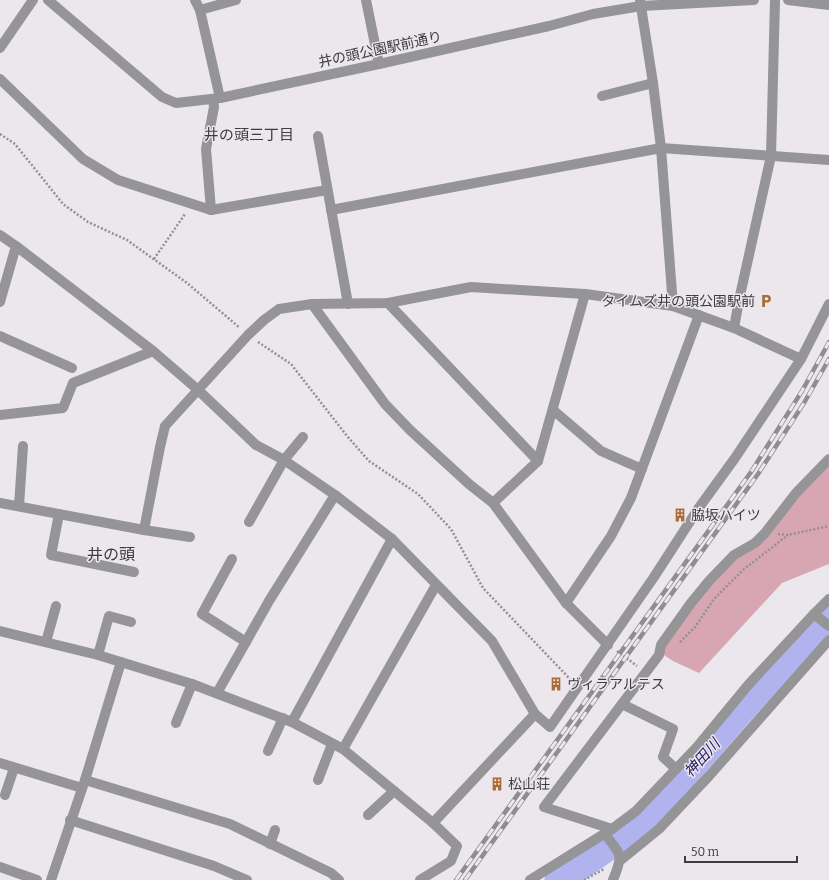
<svg xmlns="http://www.w3.org/2000/svg" width="829" height="880" font-family="Bitter,'Noto Sans JP',serif">
<style>
.green{fill:#d8a6b3}
.lines{fill:none;stroke-linecap:round;stroke-linejoin:round}
.river{stroke:#b1b3ef;stroke-width:27}
.path{stroke:#929093;stroke-width:2.5;stroke-dasharray:2 2;stroke-linecap:butt}
.minor{stroke:#959496;stroke-width:10}
.rail-casing{stroke:#8f8d90;stroke-width:4.5}
.rail{stroke:#ebe7ec;stroke-width:3;stroke-dasharray:9;stroke-linecap:butt}
.labels{text-anchor:middle;stroke-width:3;stroke-linejoin:round;paint-order:stroke}
.street-label{font-size:14px;fill:#3d3c3e;stroke:#ebe7ec}
.poi-label{font-size:14px;fill:#3d3c3e;stroke:#ebe7ec;text-anchor:start}
.neighbourhood-label{font-size:15px;fill:#3d3c3e;stroke:#ebe7ec}
.water-label{font-size:15px;font-style:italic;fill:#271d61;stroke:#ebe7ec}
.quarter-label{font-size:16px;fill:#3d3c3e;stroke:#ebe7ec}
</style>
<rect width="100%" height="100%" fill="#ebe7ec"/>
<!-- green -->
<polygon class="green" points="829,463 829,564 782,583 699,673 673,661 664,655 664,649 687,614 717,578 798,496"/>
<g class="lines">
<!-- river -->
<polyline class="river" points="558,880 574,871 629,833 658,806 741,711 829,618"/>
<!-- path -->
<g class="path">
<polyline points="0,134 15,144 63,204 88,222 127,240 187,283 240,328"/>
<polyline points="154,259 185,214"/>
<polyline points="258,342 291,364 347,436 369,461 418,494 451,529 483,588 570,679"/>
<polyline points="778,534 788,535 829,526"/>
<polyline points="680,642 695,627 714,599 743,570 788,535"/>
<polyline points="617,651 637,666"/>
<polyline points="584,880 604,869"/>
</g>
<!-- minor -->
<g class="minor">
<polyline points="48,0 162,97 176,103 220,98 379,64 549,26 593,14 641,6 754,0"/>
<polyline points="195,0 200,10 220,98"/>
<polyline points="366,0 379,64"/>
<polyline points="640,0 653,83 661,148 673,306"/>
<polyline points="788,0 829,5"/>
<polyline points="200,10 236,0"/>
<polyline points="0,48 33,0"/>
<polyline points="0,79 83,159 118,180 211,210 327,190"/>
<polyline points="602,96 653,83"/>
<polyline points="318,136 348,304"/>
<polyline points="211,210 206,149 214,107 213,99"/>
<polyline points="331,210 661,148 829,160"/>
<polyline points="0,235 16,246 153,351 197,389 256,445 284,460 335,495 392,539 492,641 535,714 550,727 654,577 698,509 735,458 801,359 829,304"/>
<polyline points="0,302 16,246"/>
<polyline points="388,303 538,461"/>
<polyline points="312,304 385,404 410,430 469,484 493,503 566,603 608,645"/>
<polyline points="734,328 739,300 771,156 775,0"/>
<polyline points="0,336 72,368"/>
<polyline points="553,410 601,451 642,469"/>
<polyline points="0,415 63,408 73,383 153,351"/>
<polyline points="0,503 144,530 160,447 165,426 248,335 264,320 279,309 312,304 388,303 471,287 585,294 673,306 734,328 801,359"/>
<polyline points="493,503 538,461 585,294"/>
<polyline points="19,506 23,446"/>
<polyline points="59,514 51,555 134,572"/>
<polyline points="249,522 284,460 303,437"/>
<polyline points="144,530 190,537"/>
<polyline points="232,559 202,614 246,642"/>
<polyline points="829,599 814,614 829,626"/>
<polyline points="566,603 611,536 631,498 699,315"/>
<polyline points="0,631 98,655 192,684 292,722 343,749 433,823 457,846 451,861 420,880"/>
<polyline points="46,642 56,606"/>
<polyline points="98,655 109,616 131,622"/>
<polyline points="217,693 269,601 335,495"/>
<polyline points="622,704 673,729 663,757 676,769"/>
<polyline points="292,722 392,539"/>
<polyline points="176,723 192,684"/>
<polyline points="343,749 436,585"/>
<polyline points="268,751 283,718"/>
<polyline points="0,763 82,788"/>
<polyline points="85,780 230,824 331,873 339,880"/>
<polyline points="318,780 332,744"/>
<polyline points="5,795 14,768"/>
<polyline points="368,815 394,791"/>
<polyline points="70,820 214,866 247,880"/>
<polyline points="433,823 535,714"/>
<polyline points="612,829 544,807 659,655 661,645 691,603 709,581 734,555 755,543 765,533 796,493 829,459"/>
<path d="M605,834C621,856 624,853 613,880"/>
<polyline points="270,844 275,830"/>
<polyline points="621,860 659,829 709,776 829,640"/>
<polyline points="0,867 37,880"/>
<polyline points="51,880 85,780 121,662"/>
<polyline points="530,880 612,829 636,811 697,747 749,684 814,614"/>
</g>
<!-- rail casing -->
<g class="rail-casing">
<g id="rail">
<polyline points="456,880 751,472 802,391 829,342"/>
<polyline points="465,880 758,474 804,403 829,359"/>
</g>
</g>
<!-- rail -->
<use href="#rail" class="rail"/>
</g>
<!-- icons -->
<defs>
<g id="parking-bare" transform="scale(1.08)"><path d="M-3.5-5.5H1a3.5 3.5 0 0 1 0 7H-1V5.5H-3.5ZM-1-3.4V-.6H.8a1.4 1.4 0 0 0 0-2.8Z" fill="#ab6c33" stroke="#ebe7ec" stroke-width="2.5" paint-order="stroke"/></g>
<g id="building-bare" transform="scale(1.08)"><path d="M-4-6H4V6H1V3H-1V6H-4ZM-2.5-4.3h1.7v1.8h-1.7ZM.8-4.3h1.7v1.8H.8ZM-2.5-1h1.7V.8h-1.7ZM.8-1h1.7V.8H.8Z" fill="#ab6c33" stroke="#ebe7ec" stroke-width="2.5" paint-order="stroke"/></g>
</defs>
<g fill-rule="evenodd">
<use href="#parking-bare" x="766" y="301"/>
<use href="#building-bare" x="680" y="515"/>
<use href="#building-bare" x="556" y="684"/>
<use href="#building-bare" x="497" y="784"/>
</g>
<g class="labels">
<!-- street labels -->
<g class="street-label">
<text transform="translate(380 49) rotate(-12)" y="5">井の頭公園駅前通り</text>
</g>
<!-- poi labels -->
<g class="poi-label">
<text x="755" y="306" text-anchor="end">タイムズ井の頭公園駅前</text>
<text x="691" y="520">脇坂ハイツ</text>
<text x="567" y="689">ヴィラアルテス</text>
<text x="508" y="789">松山荘</text>
</g>
<!-- neighbourhood labels -->
<g class="neighbourhood-label">
<text x="249" y="140">井の頭三丁目</text>
</g>
<!-- water labels -->
<g class="water-label">
<text transform="translate(702 758) rotate(-48)" y="5">神田川</text>
</g>
<!-- quarter labels -->
<g class="quarter-label">
<text x="111" y="560">井の頭</text>
</g>
</g>
<!-- scale -->
<path d="M685 856v6h112v-6" fill="none" stroke="#3d3c3e" stroke-width="2"/>
<text x="691" y="856" font-size="12" fill="#3d3c3e" stroke="#ebe7ec" stroke-width="3" paint-order="stroke">50 m</text>
</svg>
